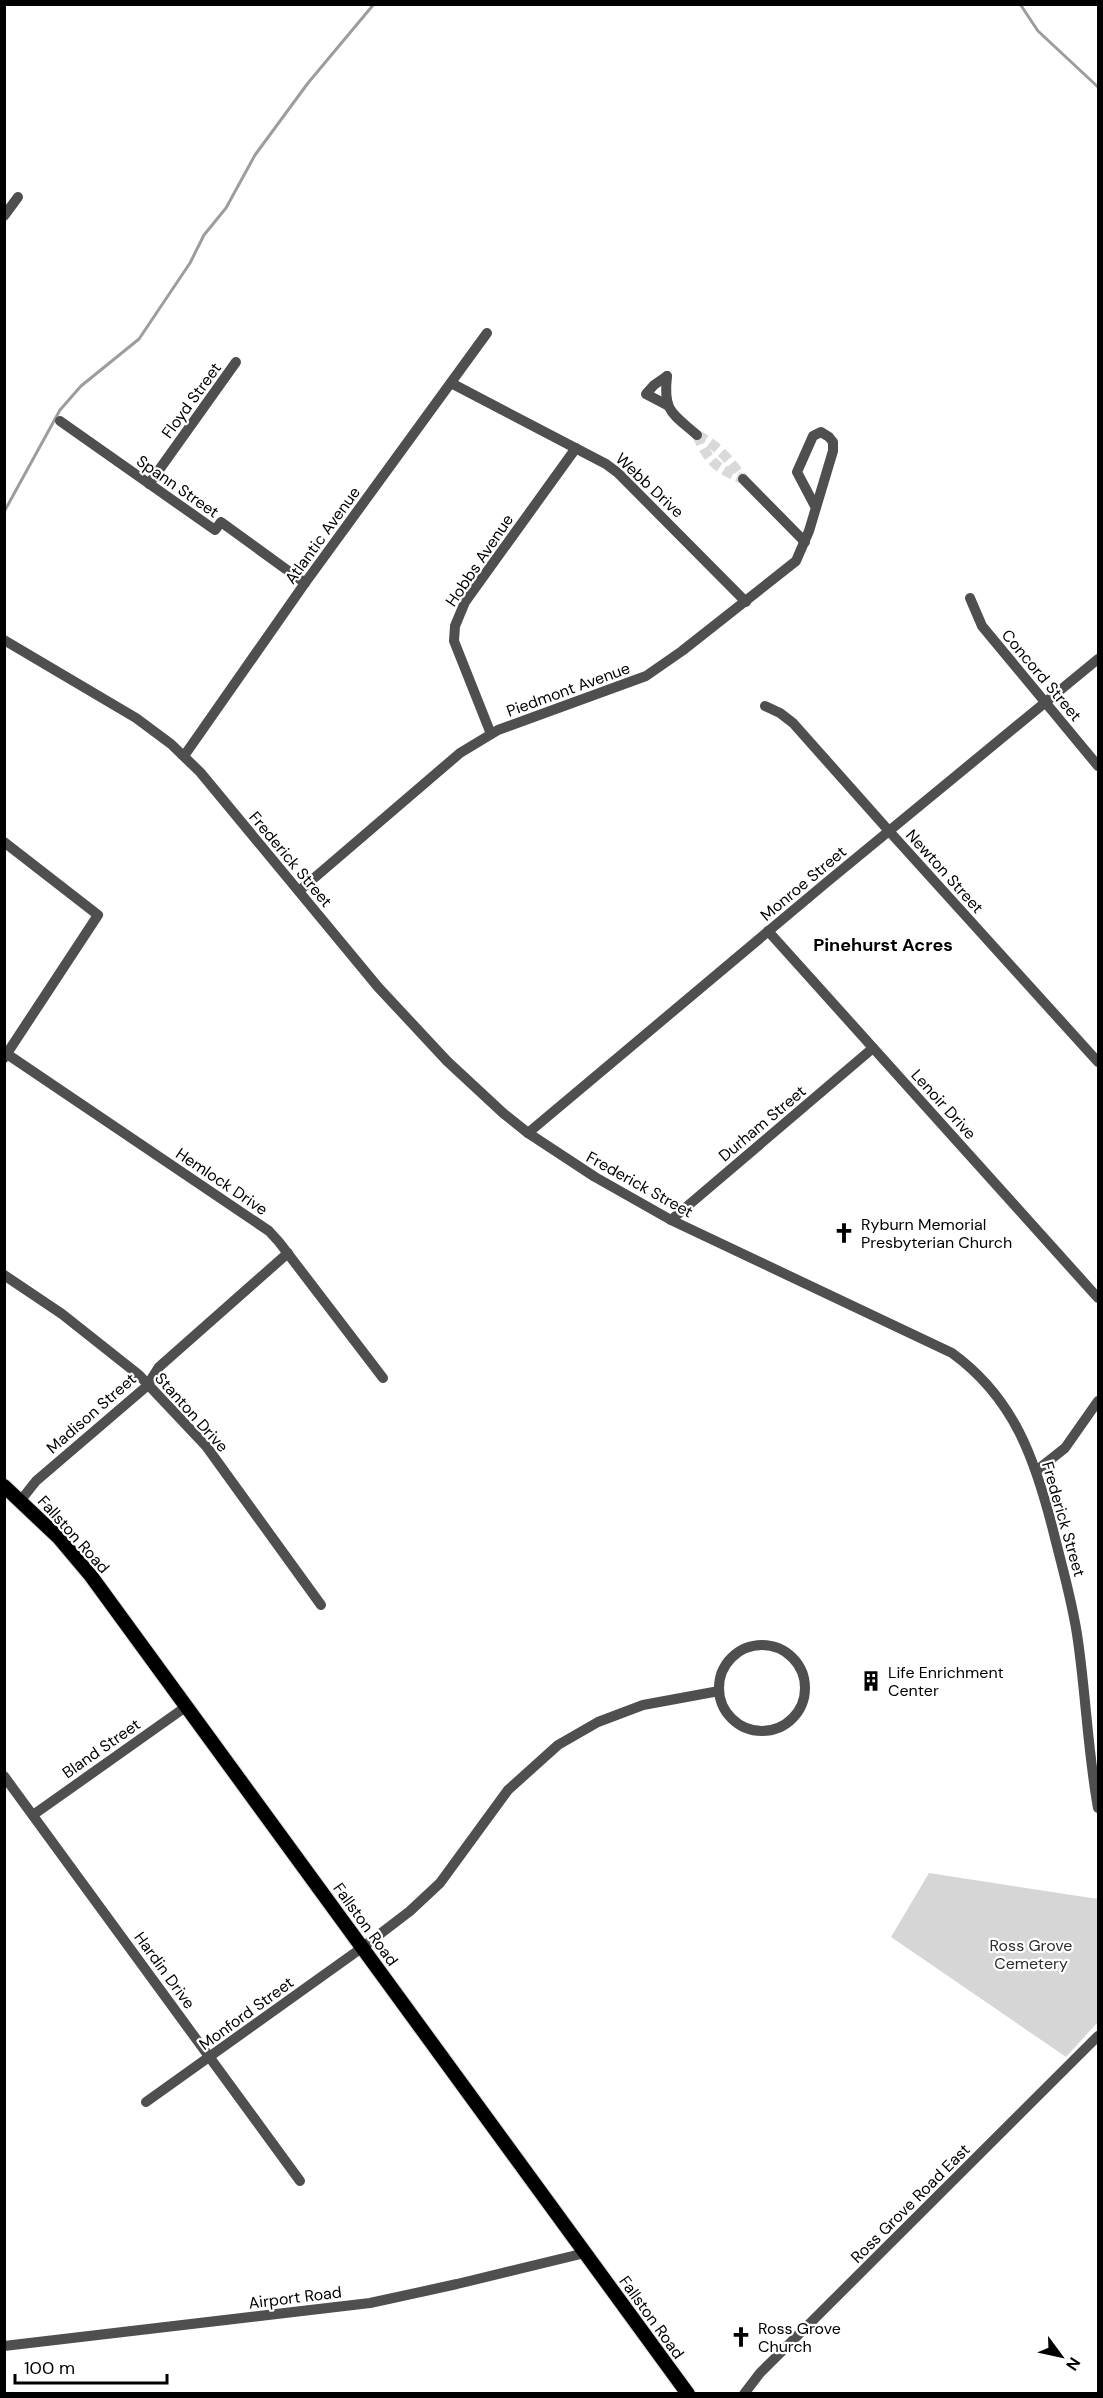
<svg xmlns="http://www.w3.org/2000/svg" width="1103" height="2398" font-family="'DM Sans',sans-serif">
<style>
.green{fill:#d6d6d6}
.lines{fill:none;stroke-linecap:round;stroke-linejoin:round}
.stream{stroke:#9d9d9d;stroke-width:3}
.minor-tunnel{stroke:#d9d9d9;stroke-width:10;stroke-dasharray:10 5;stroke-linecap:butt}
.major-casing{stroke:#dbdbdb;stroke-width:16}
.minor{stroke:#4f4f4f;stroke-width:10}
.major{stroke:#000;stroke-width:14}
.labels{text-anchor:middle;stroke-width:4.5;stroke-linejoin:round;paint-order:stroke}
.street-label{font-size:16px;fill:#000;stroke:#fff}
.poi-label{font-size:16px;fill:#000;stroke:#fff;text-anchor:start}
.park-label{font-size:16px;fill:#2d2d2d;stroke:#fff}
.neighbourhood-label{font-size:18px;font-weight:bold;fill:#000;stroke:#fff}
</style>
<rect width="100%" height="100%" fill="#fff"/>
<!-- green -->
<polygon class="green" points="929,1873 1098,1899 1098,2022 1066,2057 891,1937"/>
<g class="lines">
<!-- stream -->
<g class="stream">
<polyline points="1020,4 1038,31 1098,87"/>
<polyline points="4,512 60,410 81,386 139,339 190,263 204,235 226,208 255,155 308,83 374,4"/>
</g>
<!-- minor-tunnel -->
<g class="minor-tunnel">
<path d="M697,435C709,462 716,468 743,479"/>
<path d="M697,435C714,442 733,463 743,479"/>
</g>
<!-- major casing -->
<g class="major-casing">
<polyline id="major" points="4,1486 59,1538 91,1576 688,2394"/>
</g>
<!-- minor -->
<g class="minor">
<polyline points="4,216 18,197"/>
<path d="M667,376C663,412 672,413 697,435"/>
<polyline points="667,376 654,385 646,394 667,405"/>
<polyline points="451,383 606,464 618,473 746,602"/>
<polyline points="60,421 215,530 221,522 305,583"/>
<polyline points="743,479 805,542"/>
<polyline points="149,484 236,362"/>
<polyline points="970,598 982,626 1098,766"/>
<path d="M4,640L136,718L171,744L200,772L378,987L447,1061L503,1113L528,1133L595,1177L671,1220L952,1353C1014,1398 1035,1459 1053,1530C1062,1567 1073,1603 1078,1641C1086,1697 1088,1753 1098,1808"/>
<polyline points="765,706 780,713 793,723 889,831 1098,1062"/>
<polyline points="491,734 454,641 455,626 465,602 576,448"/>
<polyline points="184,756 305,583 487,333"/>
<polyline points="4,842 98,915 4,1058"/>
<polyline points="299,891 460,753 498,730 646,676 682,651 796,561 809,531 833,451 833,442 829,437 821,432 813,436 797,472 816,508"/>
<polyline points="768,931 1098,1298"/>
<polyline points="4,1052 269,1231 279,1242 383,1378"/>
<polyline points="528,1133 827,882 1098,659"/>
<polyline points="671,1220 873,1048"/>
<polyline points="4,1275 62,1314 139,1375 206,1446 321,1605"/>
<polyline points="1036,1471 1065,1448 1098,1401"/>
<polyline points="21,1500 36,1481 147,1386 159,1367 288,1253"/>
<circle cx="762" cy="1688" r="43"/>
<polyline points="4,1776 300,2181"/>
<polyline points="33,1815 187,1706"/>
<polyline points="146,2102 363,1947 410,1911 440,1883 508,1790 558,1745 598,1722 643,1705 719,1691"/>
<polyline points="4,2346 370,2303 457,2284 585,2253"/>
<polyline points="744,2394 760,2373 1098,2036"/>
</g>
<!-- major -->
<use href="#major" class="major"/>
</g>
<!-- icons -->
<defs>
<g id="church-bare" transform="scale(1.62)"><path d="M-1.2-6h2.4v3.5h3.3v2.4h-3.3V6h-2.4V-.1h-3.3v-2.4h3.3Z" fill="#000" stroke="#fff" stroke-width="2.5" paint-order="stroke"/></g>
<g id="building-bare" transform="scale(1.62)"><path d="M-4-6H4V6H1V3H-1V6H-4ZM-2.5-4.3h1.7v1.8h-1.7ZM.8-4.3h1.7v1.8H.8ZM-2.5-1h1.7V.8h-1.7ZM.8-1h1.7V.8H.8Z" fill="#000" stroke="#fff" stroke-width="2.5" paint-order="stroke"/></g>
</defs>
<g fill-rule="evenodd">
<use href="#church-bare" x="844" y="1233"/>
<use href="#building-bare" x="871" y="1681"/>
<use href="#church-bare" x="741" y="2337"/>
</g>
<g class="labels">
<!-- street labels -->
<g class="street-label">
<text transform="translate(191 400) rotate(-54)" y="6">Floyd Street</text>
<text transform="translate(650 485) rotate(43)" y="6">Webb Drive</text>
<text transform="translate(178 486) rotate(35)" y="6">Spann Street</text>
<text transform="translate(322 535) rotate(-54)" y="6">Atlantic Avenue</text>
<text transform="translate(479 560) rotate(-56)" y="6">Hobbs Avenue</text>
<text transform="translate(1042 675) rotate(50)" y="6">Concord Street</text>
<text transform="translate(568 689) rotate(-20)" y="6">Piedmont Avenue</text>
<text transform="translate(291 859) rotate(50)" y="6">Frederick Street</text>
<text transform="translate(945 871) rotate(48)" y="6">Newton Street</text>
<text transform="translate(803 883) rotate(-40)" y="6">Monroe Street</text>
<text transform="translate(944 1104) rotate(48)" y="6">Lenoir Drive</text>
<text transform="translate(762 1123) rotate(-40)" y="6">Durham Street</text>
<text transform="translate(222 1181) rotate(34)" y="6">Hemlock Drive</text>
<text transform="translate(640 1184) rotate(29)" y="6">Frederick Street</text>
<text transform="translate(192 1412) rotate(48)" y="6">Stanton Drive</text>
<text transform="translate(91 1413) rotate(-41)" y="6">Madison Street</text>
<text transform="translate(1064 1519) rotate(74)" y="6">Frederick Street</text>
<text transform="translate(74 1534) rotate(48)" y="6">Fallston Road</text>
<text transform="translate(101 1748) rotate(-35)" y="6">Bland Street</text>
<text transform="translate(366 1924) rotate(54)" y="6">Fallston Road</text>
<text transform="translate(165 1970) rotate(54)" y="6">Hardin Drive</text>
<text transform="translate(246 2013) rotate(-36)" y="6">Monford Street</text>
<text transform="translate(910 2203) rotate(-45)" y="6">Ross Grove Road East</text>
<text transform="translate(295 2297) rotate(-7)" y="6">Airport Road</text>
<text transform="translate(652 2317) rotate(54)" y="6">Fallston Road</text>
</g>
<!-- poi labels -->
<g class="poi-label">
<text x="861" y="1230">Ryburn Memorial<tspan x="861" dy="18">Presbyterian Church</tspan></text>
<text x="888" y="1678">Life Enrichment<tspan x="888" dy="18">Center</tspan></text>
<text x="758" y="2334">Ross Grove<tspan x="758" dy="18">Church</tspan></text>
</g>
<!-- park labels -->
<g class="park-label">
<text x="1031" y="1951">Ross Grove<tspan x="1031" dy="18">Cemetery</tspan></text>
</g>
<!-- neighbourhood labels -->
<g class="neighbourhood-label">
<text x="883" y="951">Pinehurst Acres</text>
</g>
</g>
<!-- border -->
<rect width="1103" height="2398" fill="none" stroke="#000000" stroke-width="12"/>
<!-- north arrow -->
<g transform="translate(1061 2356) rotate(123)" stroke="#ffffff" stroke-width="4.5" paint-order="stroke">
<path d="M0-4.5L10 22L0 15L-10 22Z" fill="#000000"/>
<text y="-9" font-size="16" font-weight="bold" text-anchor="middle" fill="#000000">N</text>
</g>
<!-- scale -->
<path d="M15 2374v9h152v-9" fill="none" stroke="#000000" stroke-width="3"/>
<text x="24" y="2374" font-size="18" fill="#000000" stroke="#ffffff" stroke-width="4.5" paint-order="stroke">100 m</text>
</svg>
